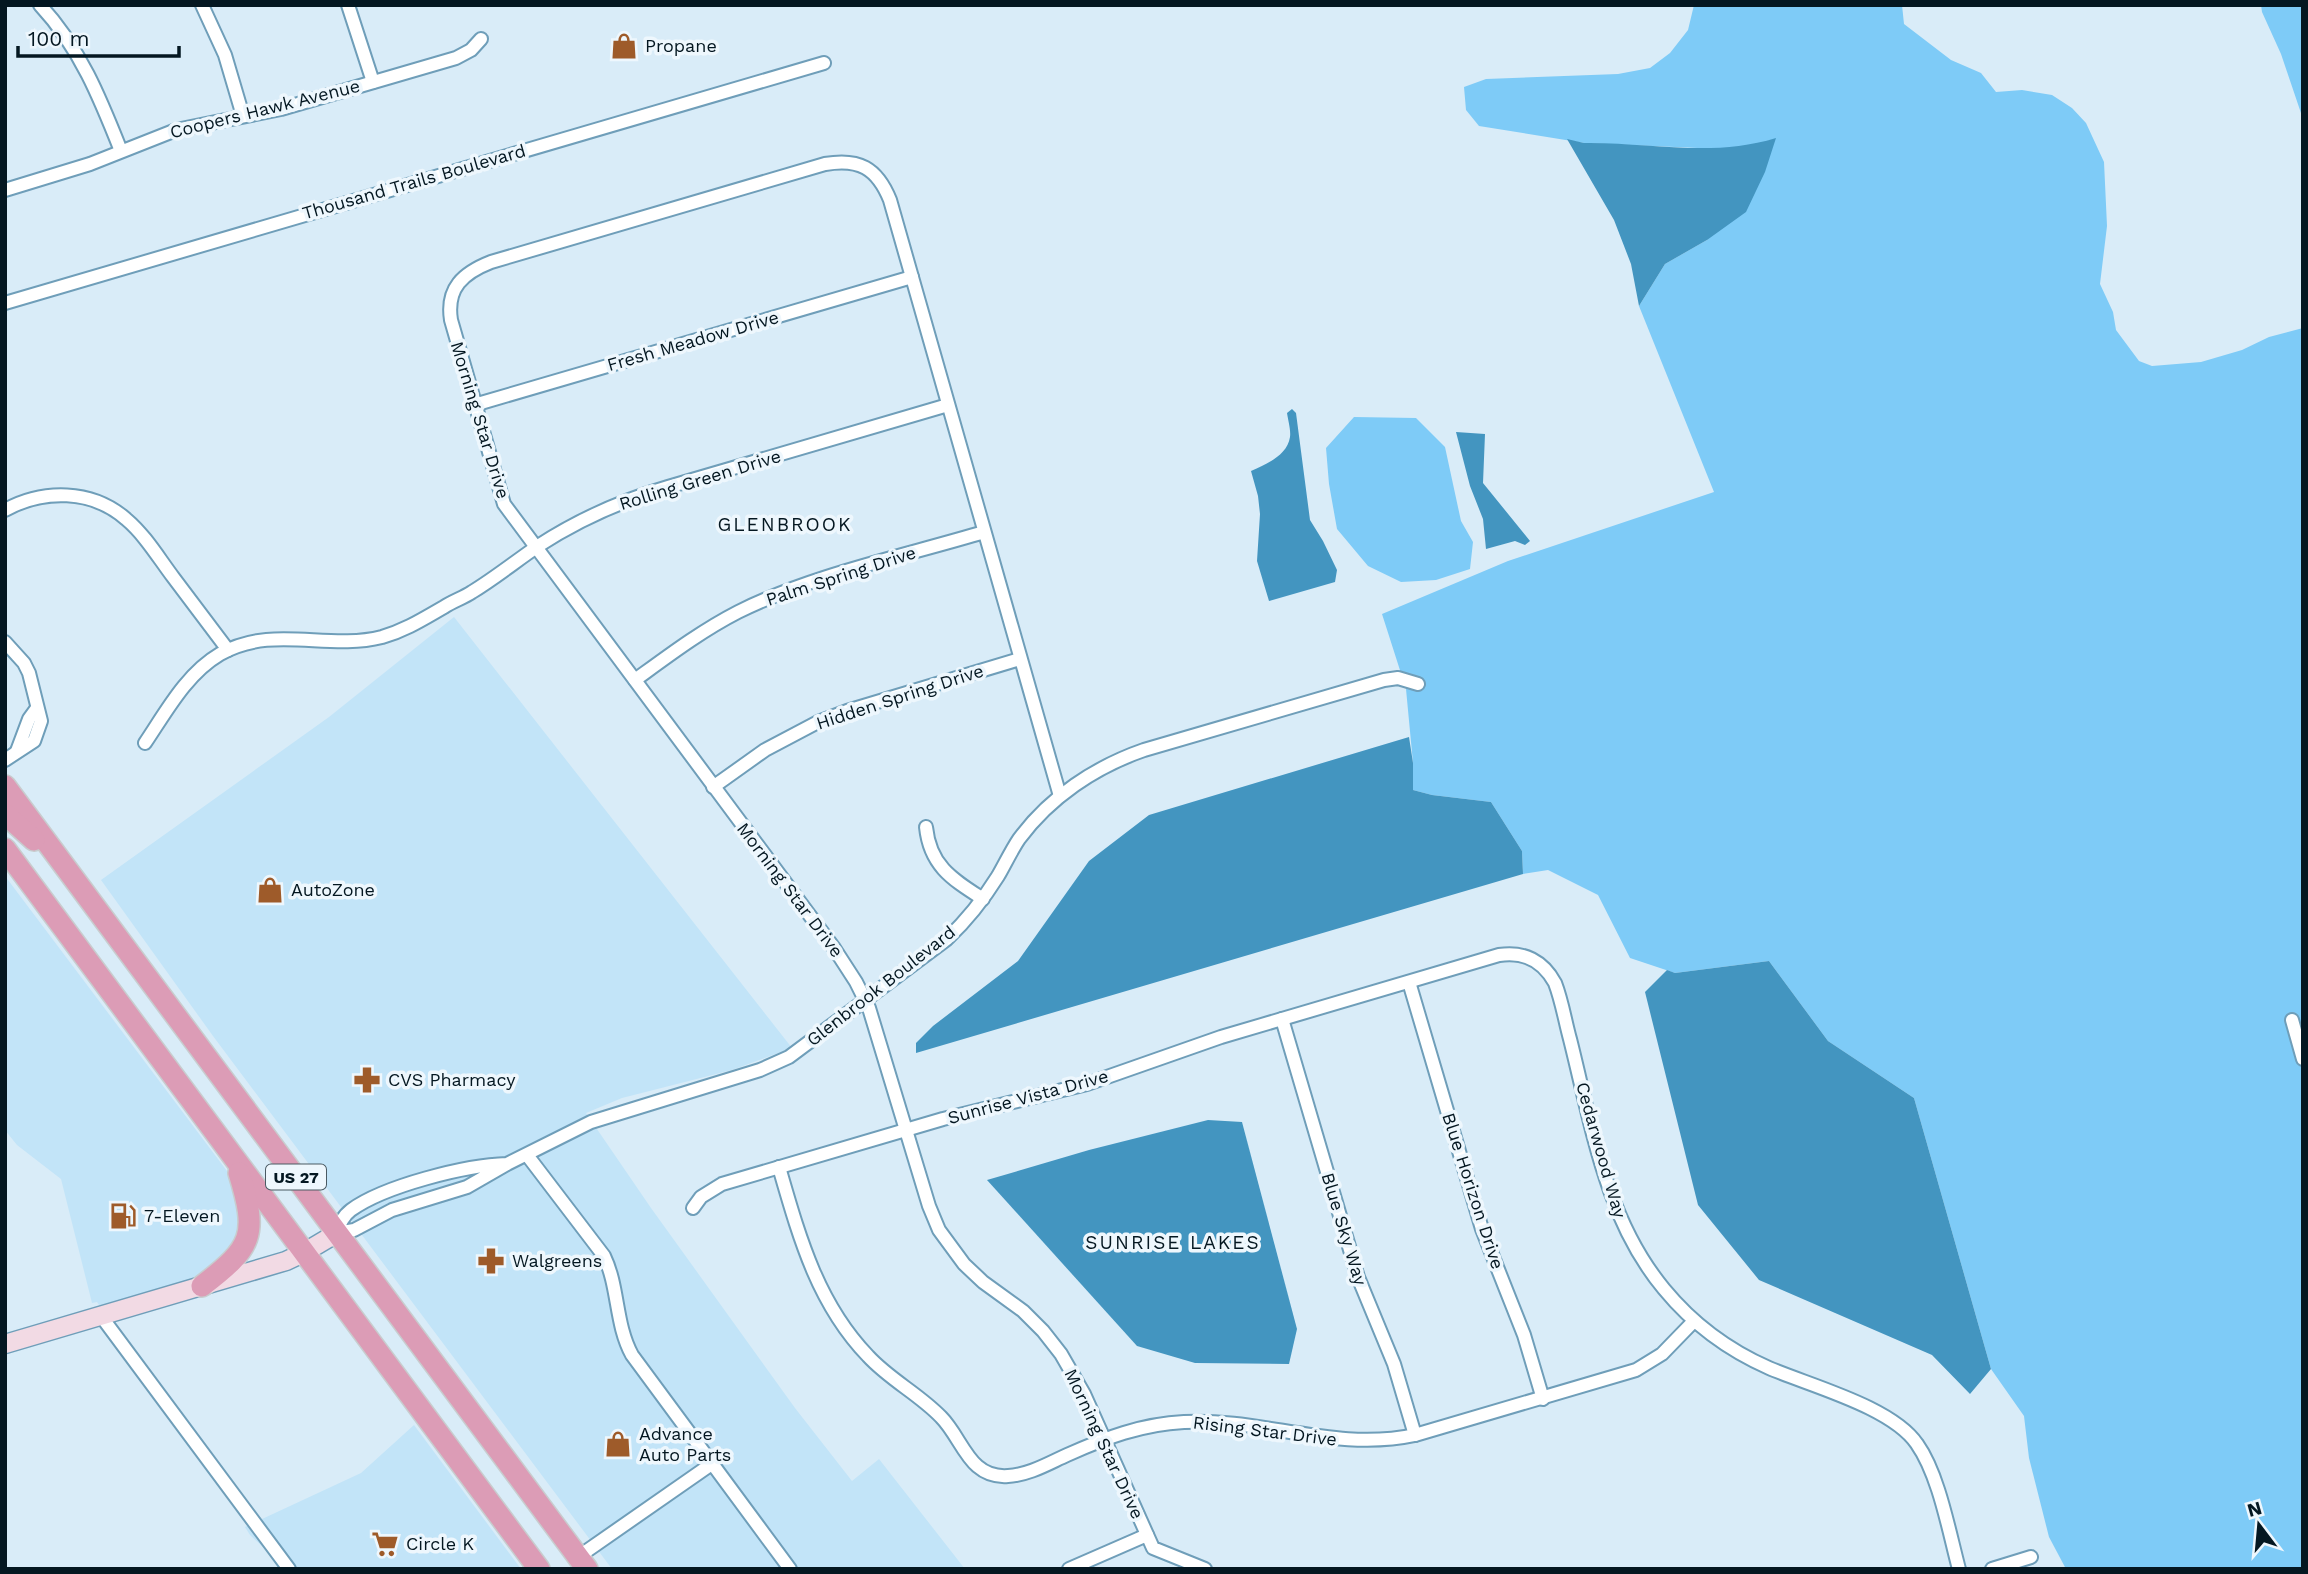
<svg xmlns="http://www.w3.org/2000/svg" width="2308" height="1574" font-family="'Work Sans',sans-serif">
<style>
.built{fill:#c2e4f8}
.green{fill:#7ecbf7}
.water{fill:#4395c0}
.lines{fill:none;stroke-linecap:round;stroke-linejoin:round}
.minor-casing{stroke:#6f9eb9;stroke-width:16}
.secondary-casing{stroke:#6f9eb9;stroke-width:21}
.trunk-casing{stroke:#c8ccce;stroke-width:24}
.minor{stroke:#fff;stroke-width:12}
.secondary{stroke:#f2dae4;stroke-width:18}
.trunk{stroke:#dc9cb6;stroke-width:21}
.labels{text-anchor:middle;stroke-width:7;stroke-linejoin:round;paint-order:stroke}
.shield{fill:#eef7fd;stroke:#4a5a63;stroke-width:2}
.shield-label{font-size:16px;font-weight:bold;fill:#041721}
.poi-label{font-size:18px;fill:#041721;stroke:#eef7fd;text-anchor:start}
.street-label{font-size:18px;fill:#041721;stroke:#eef7fd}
.neighbourhood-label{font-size:19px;letter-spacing:2px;fill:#041721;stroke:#eef7fd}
</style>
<rect width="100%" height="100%" fill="#d9ecf8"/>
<!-- built -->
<g class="built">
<polygon points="454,617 792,1048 732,1070 622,1098 586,1113 651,1208 795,1408 852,1481 879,1459 965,1569 612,1569 213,1036 101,880 329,717"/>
<polygon points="5,876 236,1183 242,1236 199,1280 102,1309 97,1302 92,1303 61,1179 17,1145 5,1130"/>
<polygon points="414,1425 521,1569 282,1569 272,1555 250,1535 245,1527 361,1473"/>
</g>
<!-- green -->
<g class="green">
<polygon points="1694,5 1902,5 1904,24 1951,60 1981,73 1996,92 2022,90 2052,95 2072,108 2086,123 2104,162 2107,226 2100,284 2113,312 2116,330 2139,361 2152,366 2201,362 2242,350 2269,337 2303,328 2303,1569 2066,1569 2049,1537 2029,1458 2024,1416 1991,1369 1914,1098 1828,1041 1769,961 1675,973 1630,958 1598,895 1548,870 1523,874 1522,851 1491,802 1432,795 1413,790 1413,763 1406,689 1382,614 1508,561 1714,492 1639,306 1665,264 1707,240 1775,139 1754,145 1720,149 1584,143 1479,126 1466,110 1464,87 1486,79 1618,74 1650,68 1670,53 1688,30"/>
<polygon points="2261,5 2303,5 2303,119 2281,54 2262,12"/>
<polygon points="1354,417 1416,418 1445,447 1461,521 1473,542 1470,569 1436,580 1401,582 1368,566 1337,529 1329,484 1326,448"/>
</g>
<!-- water -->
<g class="water">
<path d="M1776,138L1765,172L1746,212L1707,240L1665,264L1639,306L1631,264L1614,220L1567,139L1584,143C1649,142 1712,158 1776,138Z"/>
<path d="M1292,409L1296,413L1310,520L1323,541L1337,570L1335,582L1269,601L1257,561L1260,514L1258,496L1251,471C1266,464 1287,456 1290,437C1291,430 1288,420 1287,413Z"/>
<polygon points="1456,432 1485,434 1483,483 1530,541 1525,545 1515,541 1486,549 1483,519 1470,486"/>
<polygon points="1409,737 1413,763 1413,790 1432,795 1491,802 1522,851 1523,874 916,1053 916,1043 933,1026 1018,961 1089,861 1149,815"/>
<polygon points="1769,961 1828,1041 1914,1098 1991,1369 1970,1394 1932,1355 1759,1280 1698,1205 1645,992 1667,970 1675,973"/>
<polygon points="1208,1120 1242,1122 1297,1329 1289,1364 1195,1363 1137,1346 987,1180 1089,1150"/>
</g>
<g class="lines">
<!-- minor casing -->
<g class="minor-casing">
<g id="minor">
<path d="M40,5C80,48 100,98 121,151"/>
<polyline points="202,5 225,55 243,116"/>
<polyline points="348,5 373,82"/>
<polyline points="5,190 90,164 176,130 281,109 456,58 471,50 481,39"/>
<polyline points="5,303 824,63"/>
<polyline points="474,405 912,277"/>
<path d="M5,510C43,489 92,489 126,519C145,535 158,557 173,577C191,601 210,626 228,650"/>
<polyline points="5,642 24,663 29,673 41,721 34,741 5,760"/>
<path d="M635,680C668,656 701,631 738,612C812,575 904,556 984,532"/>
<path d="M145,743C166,712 186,674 220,654C273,624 327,651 382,637C406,630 423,619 444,607C453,601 463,598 472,592C495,578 516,561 538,546C578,520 623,500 668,487L948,405"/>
<polyline points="17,751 29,719 37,708"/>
<polyline points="713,787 765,750 818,722 847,711 1020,659"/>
<path d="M1060,796L890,200C877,168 859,158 825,164L491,262C463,273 446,288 451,320L504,504L834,948L856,982L869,1008L929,1206L939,1230L964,1264L983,1282L1023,1311L1043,1331L1061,1354L1084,1394L1153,1548L1205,1569"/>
<path d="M926,827C930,866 952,879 983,899"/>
<polyline points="1409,982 1482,1229 1524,1335 1543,1399"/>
<polyline points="1282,1019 1358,1277 1394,1364 1415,1435"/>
<polyline points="2292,1020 2303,1059"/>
<path d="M527,1155L604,1256C619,1287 615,1324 632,1355L790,1569"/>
<path d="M507,1164C466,1165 384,1186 351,1210C343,1216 340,1223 337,1233L354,1230L392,1210L467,1187L507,1164L591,1122L760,1070L789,1057L947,939C967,920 983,900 998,876C1005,864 1011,851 1019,839C1050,797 1095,767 1144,750L1384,680L1398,678L1418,684"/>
<path d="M779,1167C799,1236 817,1303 868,1356C890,1380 919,1394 941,1417C963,1439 969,1479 1008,1476C1029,1475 1049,1463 1067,1455C1105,1438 1142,1424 1184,1422C1262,1418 1336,1452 1415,1435L1636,1370L1662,1354L1694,1321"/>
<path d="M693,1208L701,1197L722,1184L943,1119L1087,1084L1221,1037L1499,955C1524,951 1543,961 1555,983C1562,1001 1565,1021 1570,1039C1592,1126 1605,1218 1664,1289C1692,1323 1728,1350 1769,1368C1811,1386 1892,1407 1917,1444C1939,1475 1949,1532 1959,1569"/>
<polyline points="101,1316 289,1569"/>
<polyline points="578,1557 713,1463"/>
<polyline points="1069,1569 1147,1535"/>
<polyline points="1992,1569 2031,1557"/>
</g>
</g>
<!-- secondary casing -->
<g class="secondary-casing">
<polyline id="secondary" points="5,1344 286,1261 305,1252 337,1233"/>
</g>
<!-- trunk casing -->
<g class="trunk-casing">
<g id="trunk">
<polyline points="5,786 587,1569"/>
<polyline points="5,814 34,840"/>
<polyline points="5,849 539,1569"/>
<path d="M202,1286C253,1247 258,1235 239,1173"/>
</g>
</g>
<!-- minor -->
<use href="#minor" class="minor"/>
<!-- secondary -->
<use href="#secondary" class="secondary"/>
<!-- trunk -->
<use href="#trunk" class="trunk"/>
</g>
<!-- icons -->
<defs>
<g id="shop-bare" transform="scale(2.1)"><path d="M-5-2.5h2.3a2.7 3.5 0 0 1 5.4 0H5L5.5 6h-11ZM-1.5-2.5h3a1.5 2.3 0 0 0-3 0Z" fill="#9e5b2a" stroke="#eef7fd" stroke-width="2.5" paint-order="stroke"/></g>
<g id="pharmacy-bare" transform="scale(2.1)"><path d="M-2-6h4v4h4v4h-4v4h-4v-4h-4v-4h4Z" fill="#9e5b2a" stroke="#eef7fd" stroke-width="2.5" paint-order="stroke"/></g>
<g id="fuel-bare" transform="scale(2.1)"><path d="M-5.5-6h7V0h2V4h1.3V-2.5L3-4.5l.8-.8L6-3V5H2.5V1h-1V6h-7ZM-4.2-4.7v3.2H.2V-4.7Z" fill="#9e5b2a" stroke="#eef7fd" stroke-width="2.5" paint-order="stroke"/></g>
<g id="supermarket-bare" transform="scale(2.1)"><path d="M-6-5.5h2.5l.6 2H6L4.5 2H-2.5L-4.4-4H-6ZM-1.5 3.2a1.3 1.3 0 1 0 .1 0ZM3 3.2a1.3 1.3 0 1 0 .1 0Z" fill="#9e5b2a" stroke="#eef7fd" stroke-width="2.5" paint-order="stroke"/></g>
</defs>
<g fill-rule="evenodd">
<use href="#shop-bare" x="624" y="46"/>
<use href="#shop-bare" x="270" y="890"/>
<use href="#pharmacy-bare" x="367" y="1080"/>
<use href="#fuel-bare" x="123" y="1216"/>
<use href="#pharmacy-bare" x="491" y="1261"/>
<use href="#shop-bare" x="618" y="1444"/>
<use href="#supermarket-bare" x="385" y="1544"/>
</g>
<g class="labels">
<!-- shield labels -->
<rect class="shield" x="266" y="1164.5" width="60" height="25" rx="5"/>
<g class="shield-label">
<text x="296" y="1183">US 27</text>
</g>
<!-- poi labels -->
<g class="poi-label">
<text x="645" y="52">Propane</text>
<text x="291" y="896">AutoZone</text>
<text x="388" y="1086">CVS Pharmacy</text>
<text x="144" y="1222">7-Eleven</text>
<text x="512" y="1267">Walgreens</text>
<text x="639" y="1440">Advance<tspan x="639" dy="21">Auto Parts</tspan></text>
<text x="406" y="1550">Circle K</text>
</g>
<!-- street labels -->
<g class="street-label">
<text transform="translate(265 109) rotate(-14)" y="6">Coopers Hawk Avenue</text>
<text transform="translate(414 182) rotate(-16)" y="6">Thousand Trails Boulevard</text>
<text transform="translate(693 341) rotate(-16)" y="6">Fresh Meadow Drive</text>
<text transform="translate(480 420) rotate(73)" y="6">Morning Star Drive</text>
<text transform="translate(700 480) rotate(-17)" y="6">Rolling Green Drive</text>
<text transform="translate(841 576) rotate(-18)" y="6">Palm Spring Drive</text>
<text transform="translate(900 697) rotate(-18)" y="6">Hidden Spring Drive</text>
<text transform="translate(790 890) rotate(53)" y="6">Morning Star Drive</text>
<text transform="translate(881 986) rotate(-38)" y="6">Glenbrook Boulevard</text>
<text transform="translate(1028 1097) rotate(-15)" y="6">Sunrise Vista Drive</text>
<text transform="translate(1601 1150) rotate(74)" y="6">Cedarwood Way</text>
<text transform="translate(1473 1191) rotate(72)" y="6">Blue Horizon Drive</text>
<text transform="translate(1344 1229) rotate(73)" y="6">Blue Sky Way</text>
<text transform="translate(1265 1431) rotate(7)" y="6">Rising Star Drive</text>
<text transform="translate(1104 1444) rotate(65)" y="6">Morning Star Drive</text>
</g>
<!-- neighbourhood labels -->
<g class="neighbourhood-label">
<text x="785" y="531">GLENBROOK</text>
<text x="1173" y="1249">SUNRISE LAKES</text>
</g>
</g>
<!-- border -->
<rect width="2308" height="1574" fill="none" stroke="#041721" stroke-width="14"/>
<!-- north arrow -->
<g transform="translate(2259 1525) rotate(344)" stroke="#eef7fd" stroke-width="5" paint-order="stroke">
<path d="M0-5L12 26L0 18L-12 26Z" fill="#041721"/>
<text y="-10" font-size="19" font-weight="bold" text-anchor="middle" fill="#041721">N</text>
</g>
<!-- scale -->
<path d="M18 46v10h161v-10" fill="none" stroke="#041721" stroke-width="3.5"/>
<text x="28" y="46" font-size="21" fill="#041721" stroke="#eef7fd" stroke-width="5" paint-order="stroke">100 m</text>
</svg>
